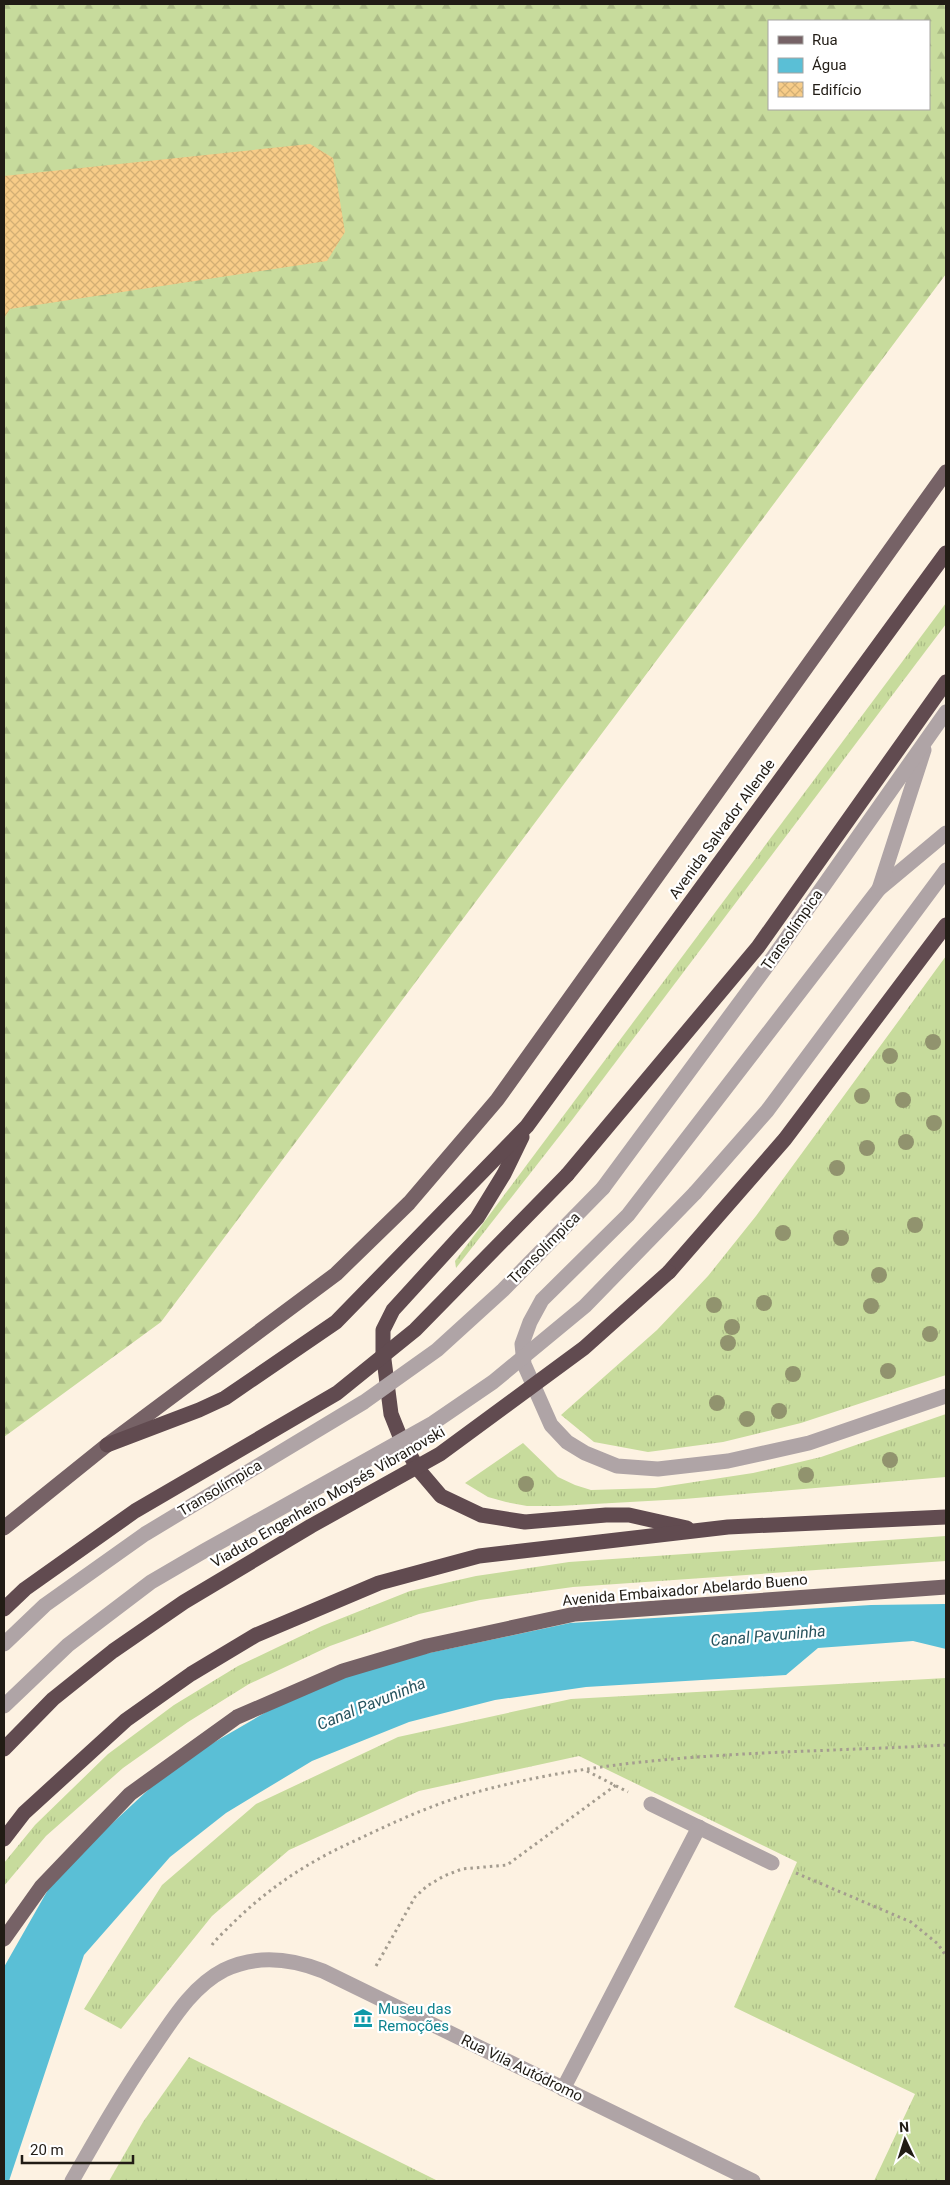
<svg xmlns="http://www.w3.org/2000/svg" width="950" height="2185" font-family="Roboto,sans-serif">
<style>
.grass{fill:url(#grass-tufts)}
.forest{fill:url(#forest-firs);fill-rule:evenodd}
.water{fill:#5abfd6}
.building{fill:url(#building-cross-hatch)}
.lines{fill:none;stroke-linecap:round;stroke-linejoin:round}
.path{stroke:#a49c8f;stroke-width:3;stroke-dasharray:2.5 4;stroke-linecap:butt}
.minor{stroke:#afa4a6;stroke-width:15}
.major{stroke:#766266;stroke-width:15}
.highway{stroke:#614b50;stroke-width:15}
.minor-bridge{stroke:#afa4a6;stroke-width:15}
.highway-bridge{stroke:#614b50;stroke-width:15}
.tree{fill:#91936e}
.labels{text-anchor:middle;stroke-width:4.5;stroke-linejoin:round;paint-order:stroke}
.street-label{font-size:15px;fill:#211c15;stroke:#fff}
.culture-label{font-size:15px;fill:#0d838f;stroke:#fff;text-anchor:start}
.water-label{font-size:16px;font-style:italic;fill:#27535e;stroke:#fff}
</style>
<defs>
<pattern id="grass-tufts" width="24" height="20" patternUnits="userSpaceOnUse" patternTransform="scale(1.25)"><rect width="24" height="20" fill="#c7db9c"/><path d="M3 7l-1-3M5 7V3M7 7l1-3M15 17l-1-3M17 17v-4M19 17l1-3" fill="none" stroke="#abbb86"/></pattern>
<pattern id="forest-firs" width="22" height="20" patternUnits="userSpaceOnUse" patternTransform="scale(1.25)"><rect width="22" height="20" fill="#c7db9c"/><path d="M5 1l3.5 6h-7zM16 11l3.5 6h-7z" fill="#abbb86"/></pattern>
<pattern id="building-cross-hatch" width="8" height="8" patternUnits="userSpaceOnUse" patternTransform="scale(1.25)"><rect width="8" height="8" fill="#f7cc88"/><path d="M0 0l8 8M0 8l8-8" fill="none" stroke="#d3af74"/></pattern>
</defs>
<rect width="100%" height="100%" fill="#fdf2e2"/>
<!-- grass -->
<g class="grass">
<polygon points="946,603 946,624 572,1120 456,1268 455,1261"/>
<polygon points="946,956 946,1375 801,1423 723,1442 648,1452 594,1442 561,1415 657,1330 708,1276 756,1216"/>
<polygon points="946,1414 946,1477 684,1499 558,1506 527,1506 506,1502 488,1497 465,1483 523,1443 558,1477 575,1485 591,1490 655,1488 753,1473 821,1457"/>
<polygon points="946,1536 946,1561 573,1587 480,1600 419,1614 330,1646 249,1684 188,1722 123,1768 46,1836 4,1886 4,1863 35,1825 108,1754 174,1705 238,1666 322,1626 410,1591 476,1576 569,1562"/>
<polygon points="946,1678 946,2181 874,2181 915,2094 734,2007 797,1862 579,1756 419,1791 289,1850 212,1916 121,2029 84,2009 162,1885 256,1804 398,1737 571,1699"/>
<polygon points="189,2057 438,2181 109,2181 143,2122"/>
</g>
<!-- forest -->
<path class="forest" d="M4,4H946V274L161,1322L4,1437ZM769,21H929V109H769Z"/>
<!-- water -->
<polygon class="water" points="946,1604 946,1649 913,1641 818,1648 786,1675 586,1687 495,1700 409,1722 312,1761 226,1813 170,1857 84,1955 9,2181 4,2181 4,1967 49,1888 92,1842 175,1765 273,1708 368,1666 570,1623 871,1605"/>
<!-- building -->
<polygon class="building" points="310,144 333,158 345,232 327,261 10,309 4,318 4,176"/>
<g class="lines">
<!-- path -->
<g class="path">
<polyline points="587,1771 628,1792"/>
<polyline points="796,1873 911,1922 938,1944 946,1956"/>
<path d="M212,1945C217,1938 225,1931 231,1925C266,1890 306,1863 350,1843C388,1825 426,1807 466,1795C622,1750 786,1754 946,1745"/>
<polyline points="376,1966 415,1897 427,1886 444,1876 462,1869 507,1865 616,1785"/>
</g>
<!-- minor -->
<g class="minor">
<polyline points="946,833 879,889 628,1215 542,1300 530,1322 522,1344 524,1364 551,1425 567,1442 585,1453 617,1466 658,1469 728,1461 809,1443 946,1396"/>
<polyline points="879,889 924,750"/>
<polyline points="603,1188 772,959 946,712"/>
<polyline points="695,1193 767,1111 946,870"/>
<polyline points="651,1804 772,1863"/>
<polyline points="563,2089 699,1827"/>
<path d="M72,2181C97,2137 122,2093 151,2051C171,2022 191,1987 224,1970C257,1954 290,1958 323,1971L753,2181"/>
</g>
<!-- major -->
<g class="major">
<polyline points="4,1528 107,1445 336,1274 409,1203 497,1100 946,472"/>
<polyline points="4,1939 41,1887 130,1794 237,1717 343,1671 427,1646 575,1614 946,1587"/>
</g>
<!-- highway -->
<g class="highway">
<polyline points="522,1137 504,1174 477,1218 393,1310 383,1330 383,1352 391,1414 401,1439 418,1469 441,1496 481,1515 525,1522 606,1515 629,1515 687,1528"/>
<polyline points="567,1175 758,947 946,682"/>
<polyline points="669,1272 785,1139 946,925"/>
<polyline points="107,1445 199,1410 225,1398 336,1322 527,1126 946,553"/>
<polyline points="4,1839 24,1813 126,1720 191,1674 256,1635 379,1583 479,1556 728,1527 946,1517"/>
</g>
<!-- minor-bridge -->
<g class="minor-bridge">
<polyline points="4,1644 45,1605 145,1534 364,1402 437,1350 503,1290 603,1188"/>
<polyline points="4,1706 68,1645 151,1582 204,1551 433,1423 493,1382 585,1306 695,1193"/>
</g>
<!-- highway-bridge -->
<g class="highway-bridge">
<polyline points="4,1609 25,1589 135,1511 337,1393 415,1330 567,1175"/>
<polyline points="4,1749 53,1699 113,1651 184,1602 311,1526 440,1454 584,1348 669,1272"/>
</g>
</g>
<!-- trees -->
<g class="tree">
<circle cx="933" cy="1042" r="8"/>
<circle cx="890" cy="1056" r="8"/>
<circle cx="862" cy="1096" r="8"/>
<circle cx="903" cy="1100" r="8"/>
<circle cx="934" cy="1123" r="8"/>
<circle cx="906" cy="1142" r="8"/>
<circle cx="867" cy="1148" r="8"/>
<circle cx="837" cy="1168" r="8"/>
<circle cx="915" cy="1225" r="8"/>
<circle cx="783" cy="1233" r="8"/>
<circle cx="841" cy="1238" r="8"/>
<circle cx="879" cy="1275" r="8"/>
<circle cx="764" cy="1303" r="8"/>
<circle cx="714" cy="1305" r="8"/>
<circle cx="871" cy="1306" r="8"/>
<circle cx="732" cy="1327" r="8"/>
<circle cx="930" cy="1334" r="8"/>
<circle cx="728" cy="1343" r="8"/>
<circle cx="888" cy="1371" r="8"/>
<circle cx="793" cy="1374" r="8"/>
<circle cx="717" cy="1403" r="8"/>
<circle cx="779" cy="1411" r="8"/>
<circle cx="747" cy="1419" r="8"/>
<circle cx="890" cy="1460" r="8"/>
<circle cx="806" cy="1475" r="8"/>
<circle cx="526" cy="1484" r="8"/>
</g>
<!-- icons -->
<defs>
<g id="museum-bare" transform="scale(1.5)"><path d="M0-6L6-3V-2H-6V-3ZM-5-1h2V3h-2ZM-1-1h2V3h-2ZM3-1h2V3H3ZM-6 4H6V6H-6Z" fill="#0f9aa8" stroke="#fff" stroke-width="2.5" paint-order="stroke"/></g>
</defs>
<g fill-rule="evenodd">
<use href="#museum-bare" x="363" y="2018"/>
</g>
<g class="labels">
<!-- street labels -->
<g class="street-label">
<text transform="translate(722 829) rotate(-54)" y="5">Avenida Salvador Allende</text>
<text transform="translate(792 930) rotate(-55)" y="5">Transolímpica</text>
<text transform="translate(544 1248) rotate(-45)" y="5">Transolímpica</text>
<text transform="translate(220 1488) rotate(-31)" y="5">Transolímpica</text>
<text transform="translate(328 1497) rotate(-30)" y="5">Viaduto Engenheiro Moysés Vibranovski</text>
<text transform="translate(685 1590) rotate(-5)" y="5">Avenida Embaixador Abelardo Bueno</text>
<text transform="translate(522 2068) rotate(26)" y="5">Rua Vila Autódromo</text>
</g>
<!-- culture labels -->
<g class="culture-label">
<text x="378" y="2014">Museu das<tspan x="378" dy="17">Remoções</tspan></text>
</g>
<!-- water labels -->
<g class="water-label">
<text transform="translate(768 1635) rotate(-5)" y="6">Canal Pavuninha</text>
<text transform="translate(371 1703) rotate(-22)" y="6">Canal Pavuninha</text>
</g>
</g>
<!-- border -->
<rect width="950" height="2185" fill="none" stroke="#211c15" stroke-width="10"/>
<!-- legend -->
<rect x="768" y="20" width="162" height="90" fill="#ffffff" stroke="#a6a4a1"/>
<rect x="778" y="36" width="25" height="8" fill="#766266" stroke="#a6a4a1"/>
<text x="812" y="45" font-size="15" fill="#211c15">Rua</text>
<rect x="778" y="58" width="25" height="15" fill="#5abfd6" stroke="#a6a4a1"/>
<text x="812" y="70" font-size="15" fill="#211c15">Água</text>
<rect x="778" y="82" width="25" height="15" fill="url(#building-cross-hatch)" stroke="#a6a4a1"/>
<text x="812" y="95" font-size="15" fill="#211c15">Edifício</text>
<!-- north arrow -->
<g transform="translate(905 2140) rotate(356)" stroke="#ffffff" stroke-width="4" paint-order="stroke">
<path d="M0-4L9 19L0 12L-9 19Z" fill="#211c15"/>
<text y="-8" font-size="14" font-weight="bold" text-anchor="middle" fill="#211c15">N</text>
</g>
<!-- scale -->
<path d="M22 2155v8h111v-8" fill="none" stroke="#211c15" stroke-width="2.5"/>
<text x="30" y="2155" font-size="15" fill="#211c15" stroke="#ffffff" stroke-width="4" paint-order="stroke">20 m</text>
</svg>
